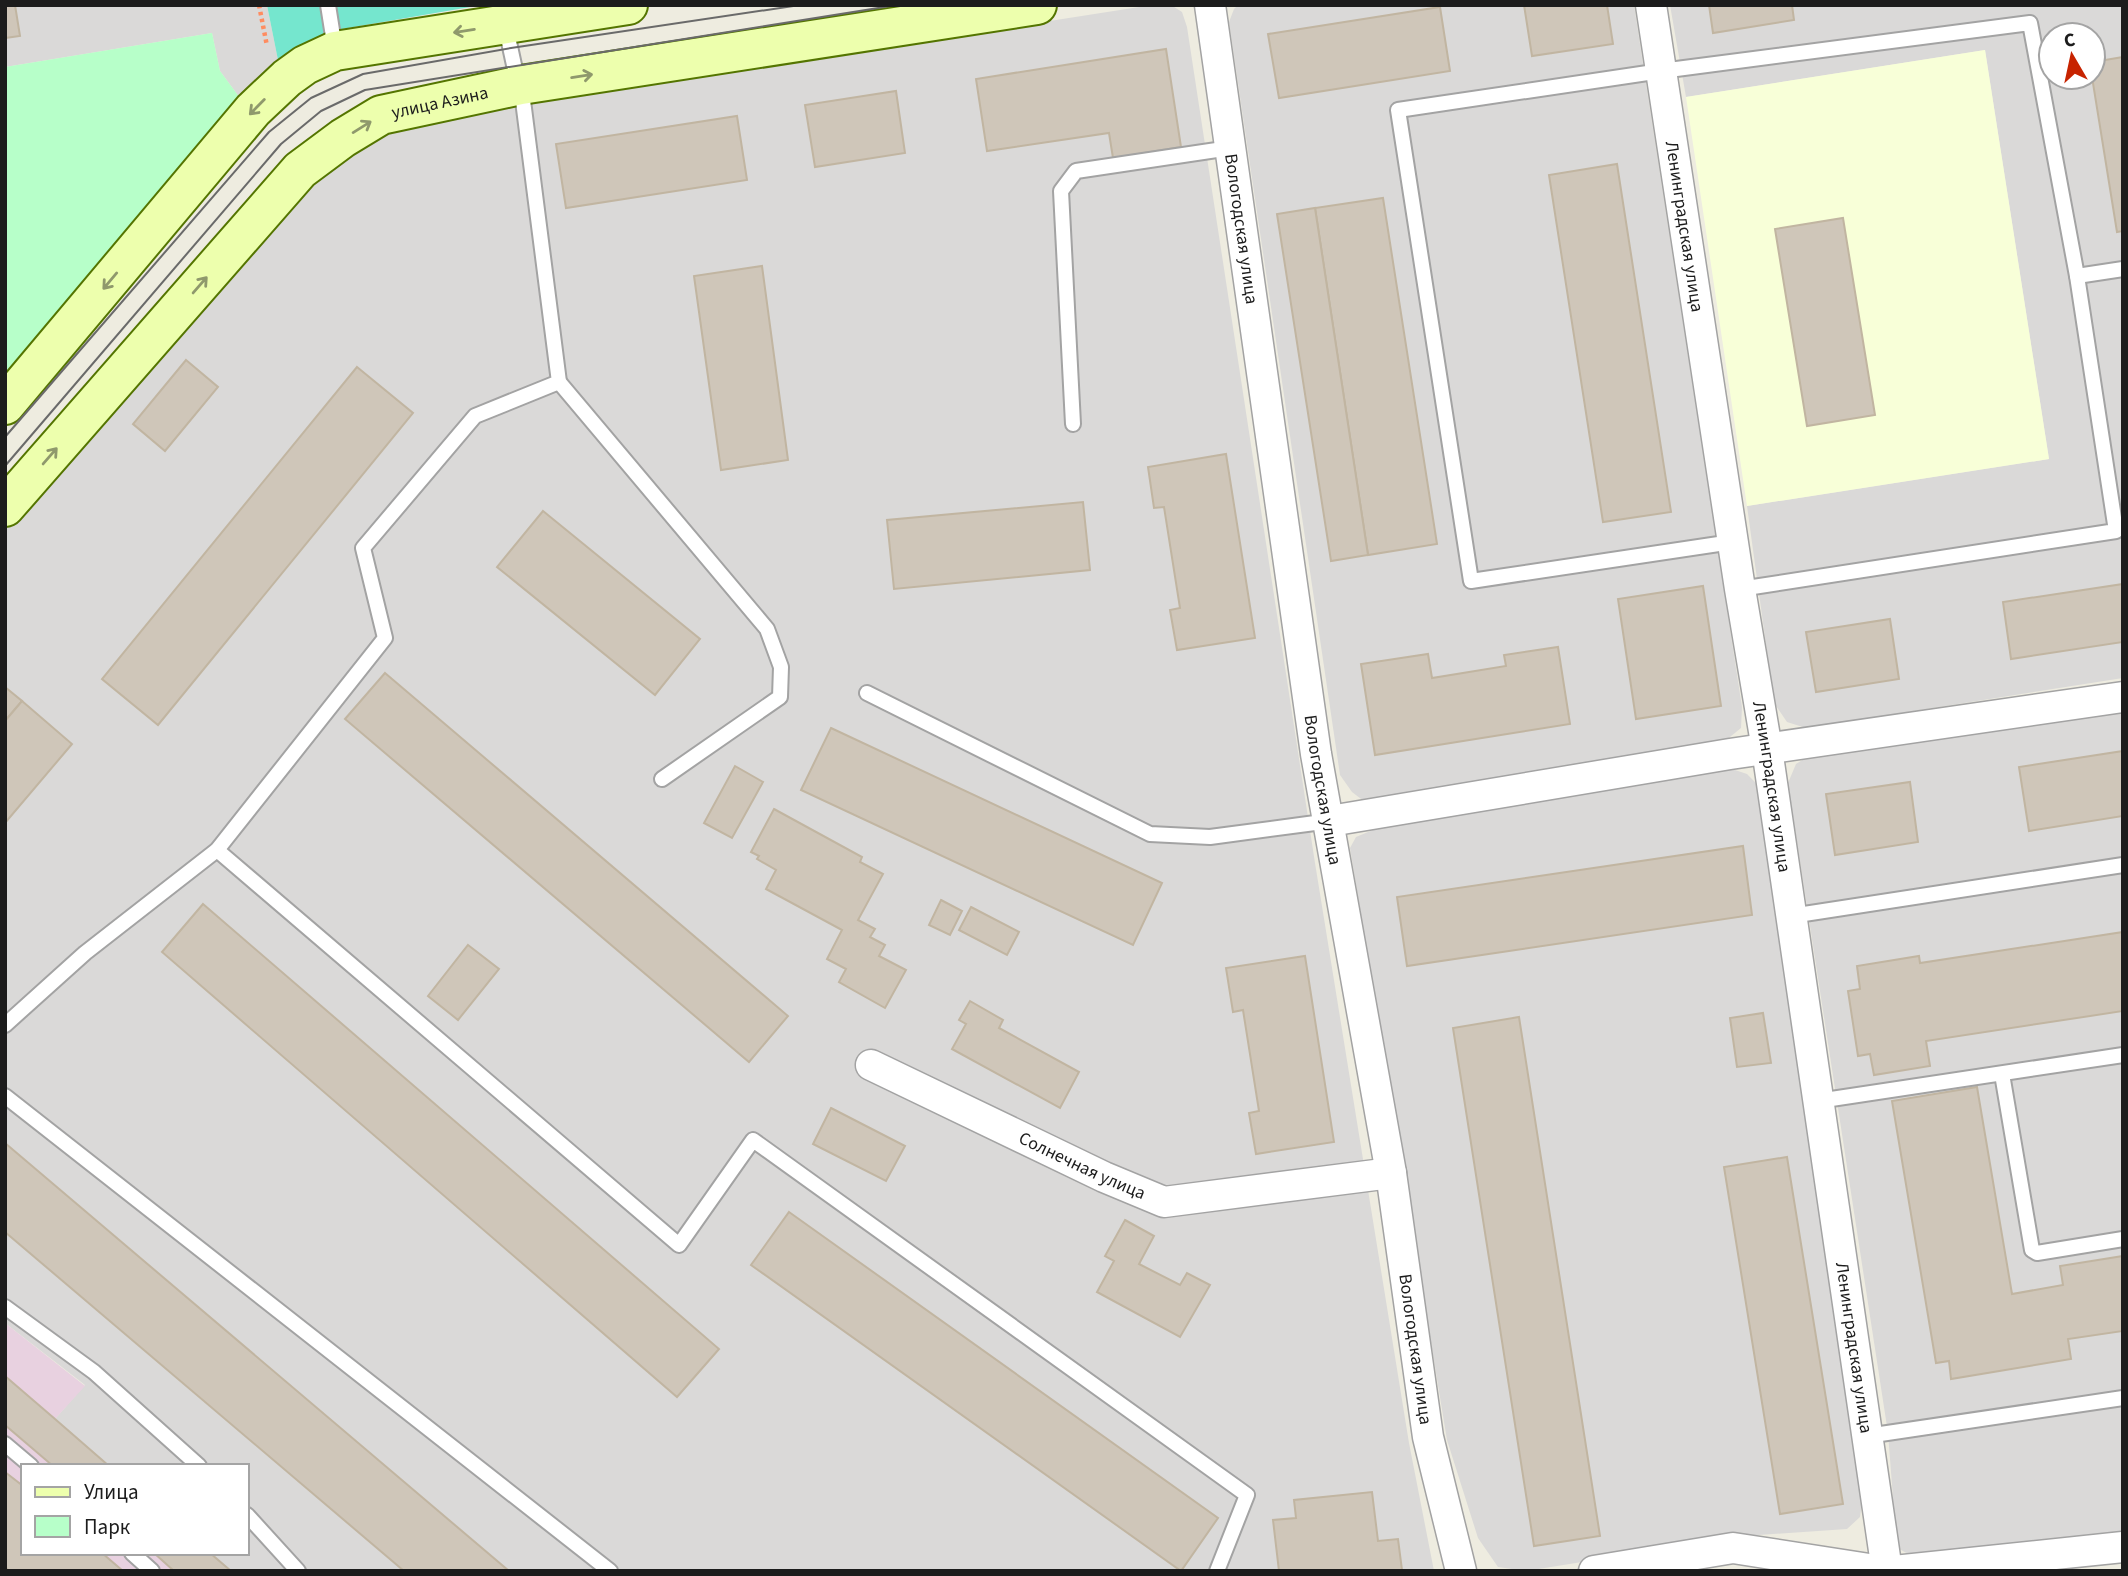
<svg xmlns="http://www.w3.org/2000/svg" width="2128" height="1576" font-family="'Source Sans 3',sans-serif">
<style>
.residential{fill:#dad9d8;fill-rule:evenodd}
.industrial{fill:#e8d1e0}
.education{fill:#f8ffd8}
.park{fill:#b7ffc9}
.pitch{fill:#75e6ce}
.building{fill:#cfc6b9;stroke:#c1b5a1;stroke-width:2}
.lines{fill:none;stroke-linecap:round;stroke-linejoin:round}
.service-casing{stroke:#a3a3a3;stroke-width:18}
.minor-casing{stroke:#a3a3a3;stroke-width:33}
.secondary-casing{stroke:#547500;stroke-width:42}
.path{stroke:#ff8c60;stroke-width:4.5;stroke-dasharray:3.5 3.5;stroke-linecap:butt}
.service{stroke:#fff;stroke-width:14}
.minor{stroke:#fff;stroke-width:30}
.secondary{stroke:#edffad;stroke-width:38}
.tram{stroke:#6a6a6a;stroke-width:2}
.oneway{stroke:#8f996c}
.labels{text-anchor:middle;stroke-width:5;stroke-linejoin:round;paint-order:stroke}
.street-label{font-size:18px;fill:#1c1c1c;stroke:#fff}
</style>
<rect width="100%" height="100%" fill="#eeece0"/>
<!-- residential -->
<g class="residential">
<polygon points="5,5 267,5 279,65 240,98 220,71 212,33 5,67"/>
<polygon points="1152,5 1171,5 1182,12 1187,27 1315,863 1409,1443 1434,1571 231,1571 210,1553 247,1553 247,1466 109,1466 55,1419 85,1385 5,1323 5,530 314,175 384,125"/>
<polygon points="1238,5 1634,5 1742,707 1741,728 1725,741 1365,802 1352,792 1340,775 1229,22 1234,9"/>
<path d="M1670,5H2123V678L1806,728L1787,722L1774,703L1747,506L2049,459L1985,50L1686,97ZM2051,35H2093V77H2051Z"/>
<polygon points="2123,709 2123,1537 1915,1558 1896,1547 1890,1525 1893,1498 1888,1433 1788,783 1796,764 1812,754"/>
<polygon points="1732,769 1747,774 1758,785 1863,1494 1860,1517 1847,1529 1744,1536 1526,1571 1498,1567 1478,1538 1447,1440 1350,848 1356,837 1373,830"/>
</g>
<!-- industrial -->
<polygon class="industrial" points="5,1323 85,1386 55,1419 109,1466 23,1466 23,1553 210,1553 231,1571 5,1571"/>
<!-- education -->
<polygon class="education" points="1985,50 2049,459 1747,506 1686,97"/>
<!-- park -->
<polygon class="park" points="212,33 220,71 240,98 5,378 5,67"/>
<!-- pitch -->
<polygon class="pitch" points="267,5 482,5 342,29 301,46 279,65"/>
<!-- building -->
<g class="building">
<polygon points="5,5 15,5 20,36 5,38"/>
<polygon points="1524,5 1607,5 1613,44 1532,56"/>
<polygon points="1709,5 1792,5 1794,20 1713,33"/>
<polygon points="1440,7 1450,71 1279,98 1268,34"/>
<polygon points="1166,49 1181,147 1113,158 1109,133 987,151 976,79"/>
<polygon points="2123,57 2123,231 2117,232 2092,77 2093,62"/>
<polygon points="896,91 905,153 815,167 805,105"/>
<polygon points="737,116 747,180 566,208 556,144"/>
<polygon points="1617,164 1671,512 1603,522 1549,175"/>
<polygon points="1383,198 1437,544 1368,555 1315,208"/>
<polygon points="1315,208 1368,555 1331,561 1277,214"/>
<polygon points="1843,218 1875,415 1807,426 1775,229"/>
<polygon points="762,266 788,460 721,470 694,276"/>
<polygon points="186,360 218,387 165,451 133,424"/>
<polygon points="357,367 413,413 158,725 102,679"/>
<polygon points="1226,454 1255,638 1177,650 1170,610 1180,608 1164,507 1154,508 1148,467"/>
<polygon points="1083,502 1090,570 894,589 887,520"/>
<polygon points="543,511 700,639 655,695 497,567"/>
<polygon points="2123,584 2123,642 2011,659 2003,602"/>
<polygon points="1703,586 1721,706 1636,719 1618,599"/>
<polygon points="1890,619 1899,679 1816,692 1806,632"/>
<polygon points="1558,647 1570,724 1375,755 1361,664 1428,654 1432,678 1506,666 1504,655"/>
<polygon points="385,673 788,1016 749,1062 345,719"/>
<polygon points="5,687 22,701 5,721"/>
<polygon points="22,701 72,744 5,823 5,721"/>
<polygon points="831,728 1162,883 1133,945 801,790"/>
<polygon points="2123,751 2123,816 2029,831 2019,767"/>
<polygon points="735,766 763,782 732,838 704,823"/>
<polygon points="1910,782 1918,842 1835,855 1826,794"/>
<polygon points="774,809 862,857 860,862 883,874 858,920 875,929 870,937 885,945 879,956 906,970 885,1008 839,982 846,969 827,959 842,930 766,889 776,870 757,859 759,856 751,852"/>
<polygon points="1743,846 1752,915 1407,966 1397,897"/>
<polygon points="941,900 962,911 950,935 929,925"/>
<polygon points="203,904 719,1349 677,1397 162,952"/>
<polygon points="971,907 1019,932 1007,955 959,930"/>
<polygon points="2123,932 2123,1011 1926,1041 1930,1066 1874,1075 1870,1054 1858,1056 1848,991 1860,989 1857,966 1919,956 1920,963"/>
<polygon points="468,945 499,969 458,1020 428,996"/>
<polygon points="1305,956 1334,1142 1256,1154 1249,1113 1259,1111 1243,1010 1233,1012 1226,968"/>
<polygon points="970,1001 1003,1020 999,1028 1079,1072 1060,1108 952,1049 966,1024 959,1020"/>
<polygon points="1763,1013 1771,1063 1737,1067 1730,1018"/>
<polygon points="1519,1017 1600,1536 1534,1546 1453,1028"/>
<polygon points="1977,1087 2012,1294 2063,1285 2060,1266 2123,1256 2123,1331 2068,1339 2071,1359 1951,1379 1949,1361 1936,1363 1892,1101"/>
<polygon points="831,1108 905,1146 886,1181 813,1144"/>
<polygon points="5,1143 509,1571 404,1571 5,1232"/>
<polygon points="1787,1157 1843,1504 1780,1514 1724,1167"/>
<polygon points="789,1212 1218,1518 1181,1571 751,1265"/>
<polygon points="1125,1220 1154,1236 1139,1264 1180,1285 1187,1273 1210,1285 1180,1337 1097,1292 1114,1261 1105,1256"/>
<polygon points="5,1376 55,1419 109,1466 53,1466 5,1425"/>
<polygon points="5,1472 23,1486 23,1553 102,1553 123,1571 9,1571 5,1567"/>
<polygon points="1372,1492 1378,1541 1398,1539 1402,1570 1279,1571 1273,1520 1296,1518 1294,1500"/>
<polygon points="154,1553 210,1553 231,1571 174,1571"/>
</g>
<g class="lines">
<!-- service casing -->
<g class="service-casing">
<g id="service">
<polyline points="328,5 335,49"/>
<polyline points="2077,276 2123,269"/>
<polyline points="559,382 767,629 781,667 780,697 662,779"/>
<polyline points="1073,424 1061,191 1076,171 1230,148"/>
<polyline points="1732,542 1471,581 1398,110 1661,71 2030,23 2077,276 2116,531 1740,589"/>
<polyline points="867,693 1150,834 1210,837 1330,821"/>
<polyline points="217,850 679,1245 753,1140 1247,1495 1217,1571"/>
<polyline points="1791,916 2123,865"/>
<polyline points="5,1025 85,953 217,850 385,638 363,548 475,416 559,382 521,85 514,65 501,5"/>
<polyline points="2002,1074 2032,1250 2037,1253 2123,1239"/>
<polyline points="5,1096 610,1571"/>
<polyline points="1818,1101 2123,1055"/>
<polyline points="5,1307 94,1372 199,1466"/>
<polyline points="1867,1436 2123,1398"/>
<polyline points="5,1444 31,1466"/>
<polyline points="247,1515 298,1571"/>
<polyline points="132,1553 152,1571"/>
</g>
</g>
<!-- minor casing -->
<g class="minor-casing">
<g id="minor">
<path id="s1" d="M1210,5L1316,754L1391,1173L1428,1437L1461,1571"/>
<path id="s2" d="M1651,5L1740,589L1767,749L1887,1571"/>
<polyline points="1330,821 1730,754 2123,697"/>
<path id="s3" d="M871,1065L1104,1177L1164,1202L1391,1173"/>
<polyline points="1594,1571 1733,1548 1882,1571"/>
<polyline points="1894,1571 2123,1547"/>
</g>
</g>
<!-- secondary casing -->
<g class="secondary-casing">
<g id="secondary">
<polyline points="5,405 253,110 287,78 305,65 335,51 628,5"/>
<path id="s4" d="M5,507L300,170L343,138L381,115L521,85L1037,5"/>
</g>
</g>
<!-- path -->
<polyline class="path" points="259,5 267,46"/>
<!-- service -->
<use href="#service" class="service"/>
<!-- minor -->
<use href="#minor" class="minor"/>
<!-- secondary -->
<use href="#secondary" class="secondary"/>
<!-- tram -->
<g class="tram">
<polyline points="5,437 269,132 311,98 363,74 511,48 800,5"/>
<polyline points="5,466 281,144 321,111 365,90 897,5"/>
</g>
</g>
<!-- one-way arrows -->
<defs><path id="oneway-shaft" d="M-6 0H5M1.5-3L5.5 0L1.5 3" fill="none" stroke-width="1.6" stroke-linecap="round" stroke-linejoin="round" transform="scale(1.75)"/></defs>
<g class="oneway">
<use href="#oneway-shaft" transform="translate(464 31) rotate(171)"/>
<use href="#oneway-shaft" transform="translate(582 76) rotate(-9)"/>
<use href="#oneway-shaft" transform="translate(257 107) rotate(134)"/>
<use href="#oneway-shaft" transform="translate(362 127) rotate(-32)"/>
<use href="#oneway-shaft" transform="translate(110 281) rotate(130)"/>
<use href="#oneway-shaft" transform="translate(200 285) rotate(-49)"/>
<use href="#oneway-shaft" transform="translate(50 456) rotate(-49)"/>
</g>
<g class="labels">
<!-- street labels -->
<g class="street-label">
<text dy="6" stroke="none"><textPath href="#s4" startOffset="606">улица Азина</textPath></text>
<text dy="6" stroke="none"><textPath href="#s2" startOffset="224">Ленинградская улица</textPath></text>
<text dy="6" stroke="none"><textPath href="#s1" startOffset="226">Вологодская улица</textPath></text>
<text dy="6" stroke="none"><textPath href="#s2" startOffset="791">Ленинградская улица</textPath></text>
<text dy="6" stroke="none"><textPath href="#s1" startOffset="793">Вологодская улица</textPath></text>
<text dy="6" stroke="none"><textPath href="#s3" startOffset="234">Солнечная улица</textPath></text>
<text dy="6" stroke="none"><textPath href="#s1" startOffset="1360">Вологодская улица</textPath></text>
<text dy="6" stroke="none"><textPath href="#s2" startOffset="1358">Ленинградская улица</textPath></text>
</g>
</g>
<!-- border -->
<rect width="2128" height="1576" fill="none" stroke="#1c1c1c" stroke-width="14"/>
<!-- legend -->
<rect x="21" y="1464" width="228" height="91" fill="#ffffff" stroke="#a4a4a4" stroke-width="2"/>
<rect x="35" y="1487" width="35" height="10" fill="#edffad" stroke="#a4a4a4" stroke-width="2"/>
<text x="84" y="1499" font-size="21" fill="#1c1c1c">Улица</text>
<rect x="35" y="1516" width="35" height="21" fill="#b7ffc9" stroke="#a4a4a4" stroke-width="2"/>
<text x="84" y="1534" font-size="21" fill="#1c1c1c">Парк</text>
<!-- north arrow -->
<g transform="translate(2072 56) rotate(351)"><circle r="33" fill="#ffffff" stroke="#a4a4a4" stroke-width="2"/>
<path d="M0-5L12 26L0 18L-12 26Z" fill="#c72300"/>
<text y="-10" font-size="19" font-weight="bold" text-anchor="middle" fill="#1c1c1c">С</text>
</g>
</svg>
